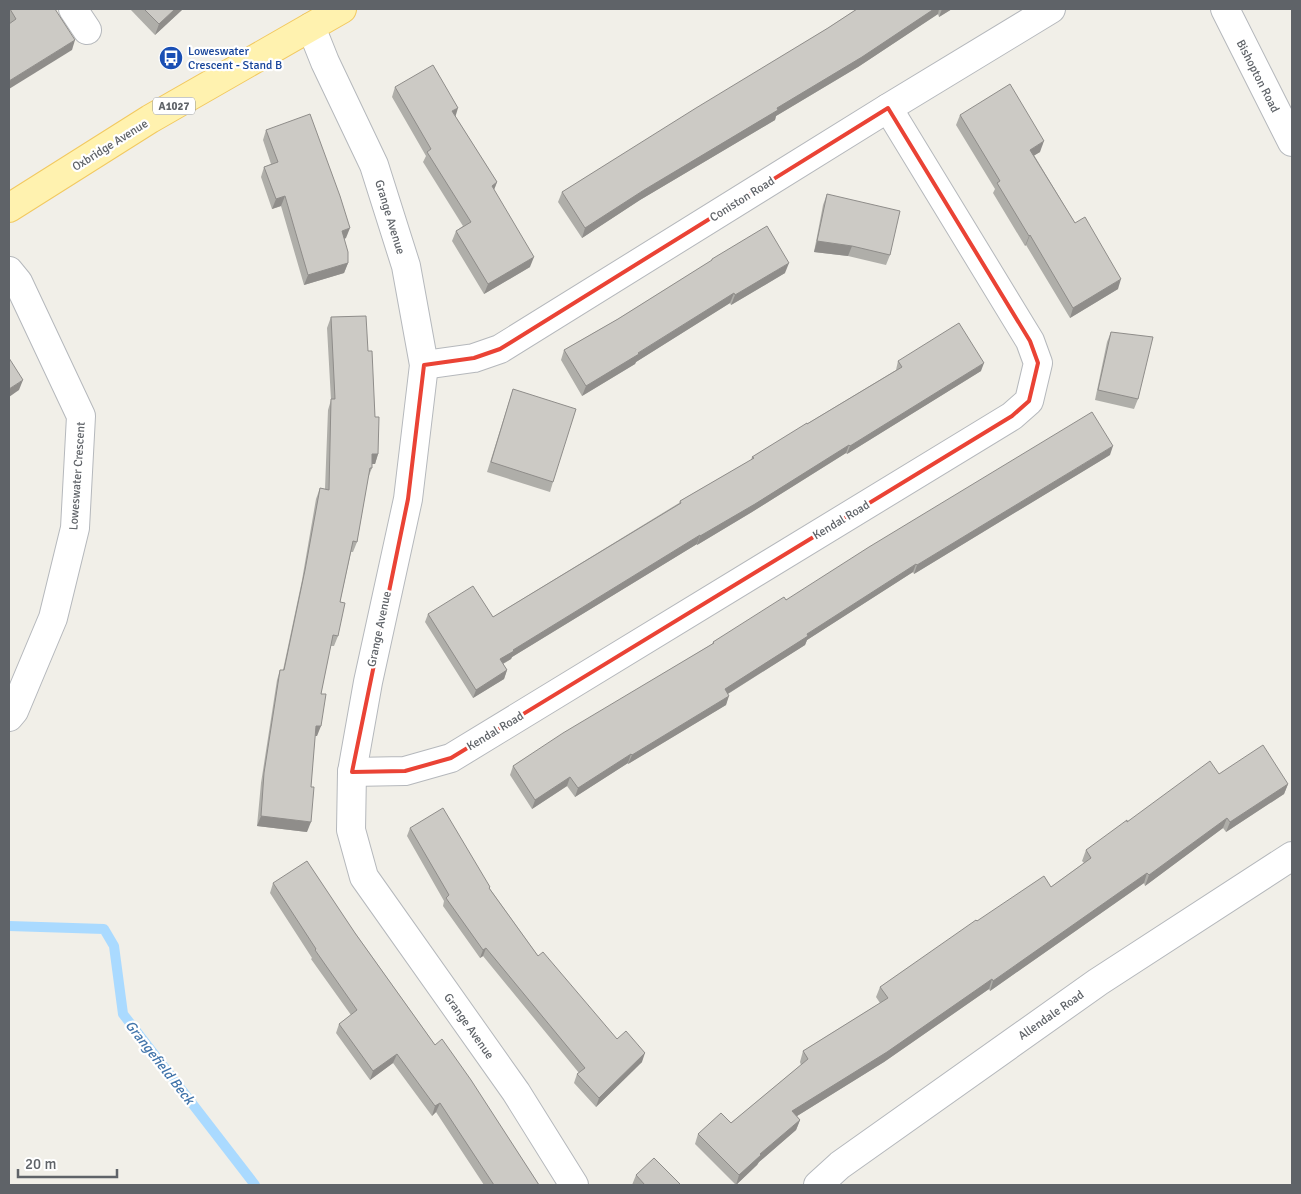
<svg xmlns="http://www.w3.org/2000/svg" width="1301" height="1194" font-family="Signika,sans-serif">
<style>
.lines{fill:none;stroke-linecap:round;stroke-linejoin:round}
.stream{stroke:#aadaff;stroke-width:10}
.minor-casing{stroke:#b5b8bc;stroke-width:30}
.major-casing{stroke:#f2c960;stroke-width:30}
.minor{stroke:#fff;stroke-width:28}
.major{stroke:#fff2af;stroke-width:28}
.wall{fill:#afaea9}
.shaded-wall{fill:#8f8d8a}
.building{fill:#cccac5;stroke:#8f8d8a}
.marked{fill:none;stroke:#ea4335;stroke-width:4;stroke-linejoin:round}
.labels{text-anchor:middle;stroke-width:4.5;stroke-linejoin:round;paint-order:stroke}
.shield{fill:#fff;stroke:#8f9295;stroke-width:1}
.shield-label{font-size:11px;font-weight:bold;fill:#5f6368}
.transit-label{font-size:12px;fill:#164399;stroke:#fff;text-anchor:start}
.street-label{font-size:12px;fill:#5f6368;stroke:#fff}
.water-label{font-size:14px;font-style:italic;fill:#4174aa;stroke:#fff}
</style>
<rect width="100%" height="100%" fill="#f1efe8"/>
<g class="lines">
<!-- stream -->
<polyline class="stream" points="9,926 104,929 114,946 123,1014 255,1185"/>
<!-- minor casing -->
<g class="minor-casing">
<g id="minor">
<polyline points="73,9 87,30"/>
<polyline points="1225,9 1292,142"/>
<polyline points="311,27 325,62 374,165 406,266 424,365 408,499 368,682 352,772 351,830 364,877 516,1092 574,1185"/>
<polyline points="9,271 18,282 81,416 75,528 53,618 14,711 9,717"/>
<polyline points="424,365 474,358 500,349 888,108 1051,9"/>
<polyline points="352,772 405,771 451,758 1012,416 1029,401 1038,363 1030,341 888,108"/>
<polyline points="818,1185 840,1165 1098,982 1292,856"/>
</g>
</g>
<!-- major casing -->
<g class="major-casing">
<polyline id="major" points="9,208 150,119 342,9"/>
</g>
<!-- minor -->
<use href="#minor" class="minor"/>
<!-- major -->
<use href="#major" class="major"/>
</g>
<!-- wall -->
<g class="wall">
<polygon points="9,9 55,9 72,50 10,24 9,22"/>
<polygon points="130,9 183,9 155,35"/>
<polygon points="857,9 952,9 939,17 938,14 858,67 776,116 775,120 640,200 582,238 558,202 562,192 828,28"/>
<polygon points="395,87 455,116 497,182 494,190 530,267 484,294 452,241 456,231 463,226 423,162 426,156 392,97"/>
<polygon points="960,115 1040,152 1034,155 1075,223 1118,289 1070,318 1026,245 1025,246 993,193 995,189 956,125"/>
<polygon points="266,130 346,238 344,239 348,263 344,273 304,285 281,206 272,209 261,177 264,167 271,164 263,140"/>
<polygon points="827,194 890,255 886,265 848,256 814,252 823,205"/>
<polygon points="712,259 785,273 731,305 730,303 636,362 635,364 582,396 561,360 564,350 618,319 711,261"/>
<polygon points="331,317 368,351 375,417 378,454 375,464 372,464 372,468 368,478 357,542 353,552 351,552 340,602 338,636 334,646 330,646 321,694 317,736 315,736 307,832 257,826 261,783 277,680 280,670 283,670 302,580 316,499 320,488 325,489 328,410 331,400 327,328"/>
<polygon points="1111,332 1138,399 1134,409 1095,400 1107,342"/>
<polygon points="898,361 981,371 847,454 846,453 752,512 697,545 697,544 512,657 511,659 503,664 507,670 504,679 473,698 425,622 428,614 493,617 679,503 680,501 751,460 752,457 896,370"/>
<polygon points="513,389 553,482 550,492 487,472"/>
<polygon points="1110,455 914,574 913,572 807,640 805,645 728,694 726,705 628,764 628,763 575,797 567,786 532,809 510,775 513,766 712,644 713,642 786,600"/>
<polygon points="1219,774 1288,784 1284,794 1226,832 1223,828 1145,886 1144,883 990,991 989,989 884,1062 797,1116 800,1120 796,1130 759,1162 757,1165 736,1185 695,1144 698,1134 731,1123 801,1065 800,1062 803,1051 880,1003 876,997 880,987 977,921 1051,887 1084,863 1082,861 1086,850 1127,822"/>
<polygon points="410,828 490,889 538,956 617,1039 642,1062 596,1107 574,1083 577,1074 579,1073 483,956 480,958 443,906 444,901 407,836"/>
<polygon points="273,883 355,933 435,1045 471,1081 539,1185 484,1185 436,1112 432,1116 393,1063 370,1080 336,1033 339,1024 351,1015 311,959 312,958 270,893"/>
<polygon points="636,1175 681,1185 632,1185"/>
</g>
<!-- shaded-wall -->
<g class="shaded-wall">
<polygon points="175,9 183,9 155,35 159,24"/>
<polygon points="934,9 939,9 938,14 858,67 776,116 775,120 640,200 582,238 585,228 644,190 777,108"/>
<polygon points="942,9 952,9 939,17"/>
<polygon points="75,40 72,50 9,89 9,81"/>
<polygon points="458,108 455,118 452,111"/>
<polygon points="1044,141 1040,152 1027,160 1030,150"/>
<polygon points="497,182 493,192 492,186"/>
<polygon points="285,196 281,206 272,209 276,199"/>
<polygon points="350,228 346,238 338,241 342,231"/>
<polygon points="1030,235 1026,245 1025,246 1029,236"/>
<polygon points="817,241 852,246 848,256 814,252"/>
<polygon points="534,257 530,267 484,294 488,284"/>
<polygon points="348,263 344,273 304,285 308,275"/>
<polygon points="789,263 785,273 731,305 735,295"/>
<polygon points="1121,279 1118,289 1070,318 1073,308"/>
<polygon points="734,293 730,303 636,362 635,364 582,396 586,386"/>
<polygon points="984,363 981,371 847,454 850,446"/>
<polygon points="23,380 19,390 9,397 9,389"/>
<polygon points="849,445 846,453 752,512 697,545 700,536"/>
<polygon points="1113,446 1110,455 914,574 917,565"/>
<polygon points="372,454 378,454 375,464 369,464"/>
<polygon points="700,535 697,544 512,657 511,659 497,667 500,659 513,650"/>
<polygon points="916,564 913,572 807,640 805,645 721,698 725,689 807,634"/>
<polygon points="507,670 504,679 473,698 476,690"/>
<polygon points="729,696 726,705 628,764 632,755"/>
<polygon points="316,726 321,726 317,736 312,736"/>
<polygon points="631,754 628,763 575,797 578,788"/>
<polygon points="570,777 567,786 532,809 535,800"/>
<polygon points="1288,784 1284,794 1226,832 1230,822"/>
<polygon points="261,816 311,822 307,832 257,826"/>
<polygon points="1227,818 1223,828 1145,886 1149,875"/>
<polygon points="1147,873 1144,883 990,991 993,981"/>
<polygon points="486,948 483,956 480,958 483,950"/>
<polygon points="992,979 989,989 884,1062 789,1121 792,1111"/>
<polygon points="645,1053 642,1062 596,1107 599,1098"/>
<polygon points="397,1054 393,1063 370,1080 373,1071"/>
<polygon points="440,1103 436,1112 432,1116 435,1106"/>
<polygon points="800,1120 796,1130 759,1162 757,1165 736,1185 739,1175 760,1154"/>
</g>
<!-- building -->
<g class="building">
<polygon points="10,9 55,9 75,40 9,81 9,24 16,19"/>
<polygon points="144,9 175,9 159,24"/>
<polygon points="857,9 934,9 862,57 777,108 778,110 644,190 585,228 562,192 696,108 828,28"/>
<polygon points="433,65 458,108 452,111 497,182 492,186 534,257 488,284 456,231 471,222 427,152 431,149 395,87"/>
<polygon points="1010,84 1044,141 1030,150 1075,223 1085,217 1121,279 1073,308 1030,235 1029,236 997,183 1000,181 960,115"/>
<polygon points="310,114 340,196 350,228 342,231 348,252 348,263 308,275 285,196 276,199 264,167 278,162 266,130"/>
<polygon points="827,194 900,211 890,255 852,246 817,241"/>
<polygon points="767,226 789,263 735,295 734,293 638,353 639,354 586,386 564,350 618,319 712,260 712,259"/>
<polygon points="366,316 368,351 372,351 375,417 379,417 378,454 372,454 372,468 370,468 357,542 353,541 340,602 345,603 338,636 333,635 321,694 326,694 321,726 316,726 311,787 314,787 311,822 261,816 264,773 280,670 284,670 305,570 320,488 329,490 331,399 335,399 331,317"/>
<polygon points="959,323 984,363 850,446 849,445 755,504 700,536 700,535 513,650 514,651 500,659 507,670 476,690 428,614 473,586 493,617 681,503 680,501 754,458 752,457 807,423 807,424 902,367 898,361"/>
<polygon points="1111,332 1153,337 1138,399 1098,390"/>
<polygon points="9,358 23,380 9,389"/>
<polygon points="513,389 576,409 553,482 491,462"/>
<polygon points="1092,412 1113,446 917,565 916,564 807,634 808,636 725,689 729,696 632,755 631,754 578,788 570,777 535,800 513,766 563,733 714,643 713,642 784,597 786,600 869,547"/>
<polygon points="1263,745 1288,784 1230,822 1227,818 1149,875 1147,873 993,981 992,979 887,1052 792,1111 800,1120 760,1154 761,1155 739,1175 698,1134 721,1113 731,1123 808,1059 803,1051 888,998 880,987 976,920 977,921 1044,876 1051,887 1091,858 1086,850 1127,820 1127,822 1210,761 1219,774"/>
<polygon points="443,808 490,887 489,888 538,956 543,952 617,1039 626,1031 645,1053 599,1098 577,1074 585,1068 486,948 483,950 446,898 449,895 410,828"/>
<polygon points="307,861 355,933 435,1045 442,1039 471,1080 539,1185 494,1185 440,1103 435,1106 397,1054 373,1071 339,1024 357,1010 315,950 316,949 273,883"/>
<polygon points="654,1158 681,1185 645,1185 636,1175"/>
</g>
<!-- marked area -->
<path class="marked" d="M888,108L1030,341L1038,363L1029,401L1012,416L451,758L405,771L352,772L408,499L424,365L474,358L500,349Z"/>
<!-- icons -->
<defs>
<g id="bus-disc" transform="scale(1.25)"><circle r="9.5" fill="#1a4fb4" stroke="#fff"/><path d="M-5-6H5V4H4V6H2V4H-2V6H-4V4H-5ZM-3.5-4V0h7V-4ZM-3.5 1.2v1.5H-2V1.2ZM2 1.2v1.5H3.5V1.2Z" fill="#fff"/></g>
</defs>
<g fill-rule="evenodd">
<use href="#bus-disc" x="171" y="58"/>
</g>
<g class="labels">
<!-- shield labels -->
<rect class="shield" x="153" y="97.5" width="42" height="17" rx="4"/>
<g class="shield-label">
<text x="174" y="110">A1027</text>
</g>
<!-- transit labels -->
<g class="transit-label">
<text x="188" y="55">Loweswater<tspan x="188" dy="14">Crescent - Stand B</tspan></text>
</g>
<!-- street labels -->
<g class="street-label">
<text transform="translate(1258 76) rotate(63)" y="4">Bishopton Road</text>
<text transform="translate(110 145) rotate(-32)" y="4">Oxbridge Avenue</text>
<text transform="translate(742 199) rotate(-32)" y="4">Coniston Road</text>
<text transform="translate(390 217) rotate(73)" y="4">Grange Avenue</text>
<text transform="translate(77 476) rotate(-86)" y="4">Loweswater Crescent</text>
<text transform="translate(841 520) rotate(-31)" y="4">Kendal Road</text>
<text transform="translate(379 629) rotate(-78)" y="4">Grange Avenue</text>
<text transform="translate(495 731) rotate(-31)" y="4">Kendal Road</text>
<text transform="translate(1051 1015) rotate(-35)" y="4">Allendale Road</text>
<text transform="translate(469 1026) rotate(55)" y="4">Grange Avenue</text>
</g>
<!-- water labels -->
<g class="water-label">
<text transform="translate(160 1062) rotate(52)" y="5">Grangefield Beck</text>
</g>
</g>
<!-- border -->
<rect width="1301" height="1194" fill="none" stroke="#5f6368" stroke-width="20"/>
<!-- scale -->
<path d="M18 1169v8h99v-8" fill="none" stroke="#5f6368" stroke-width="2.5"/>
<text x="25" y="1169" font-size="15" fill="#5f6368" stroke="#ffffff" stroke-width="4" paint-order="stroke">20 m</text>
</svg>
